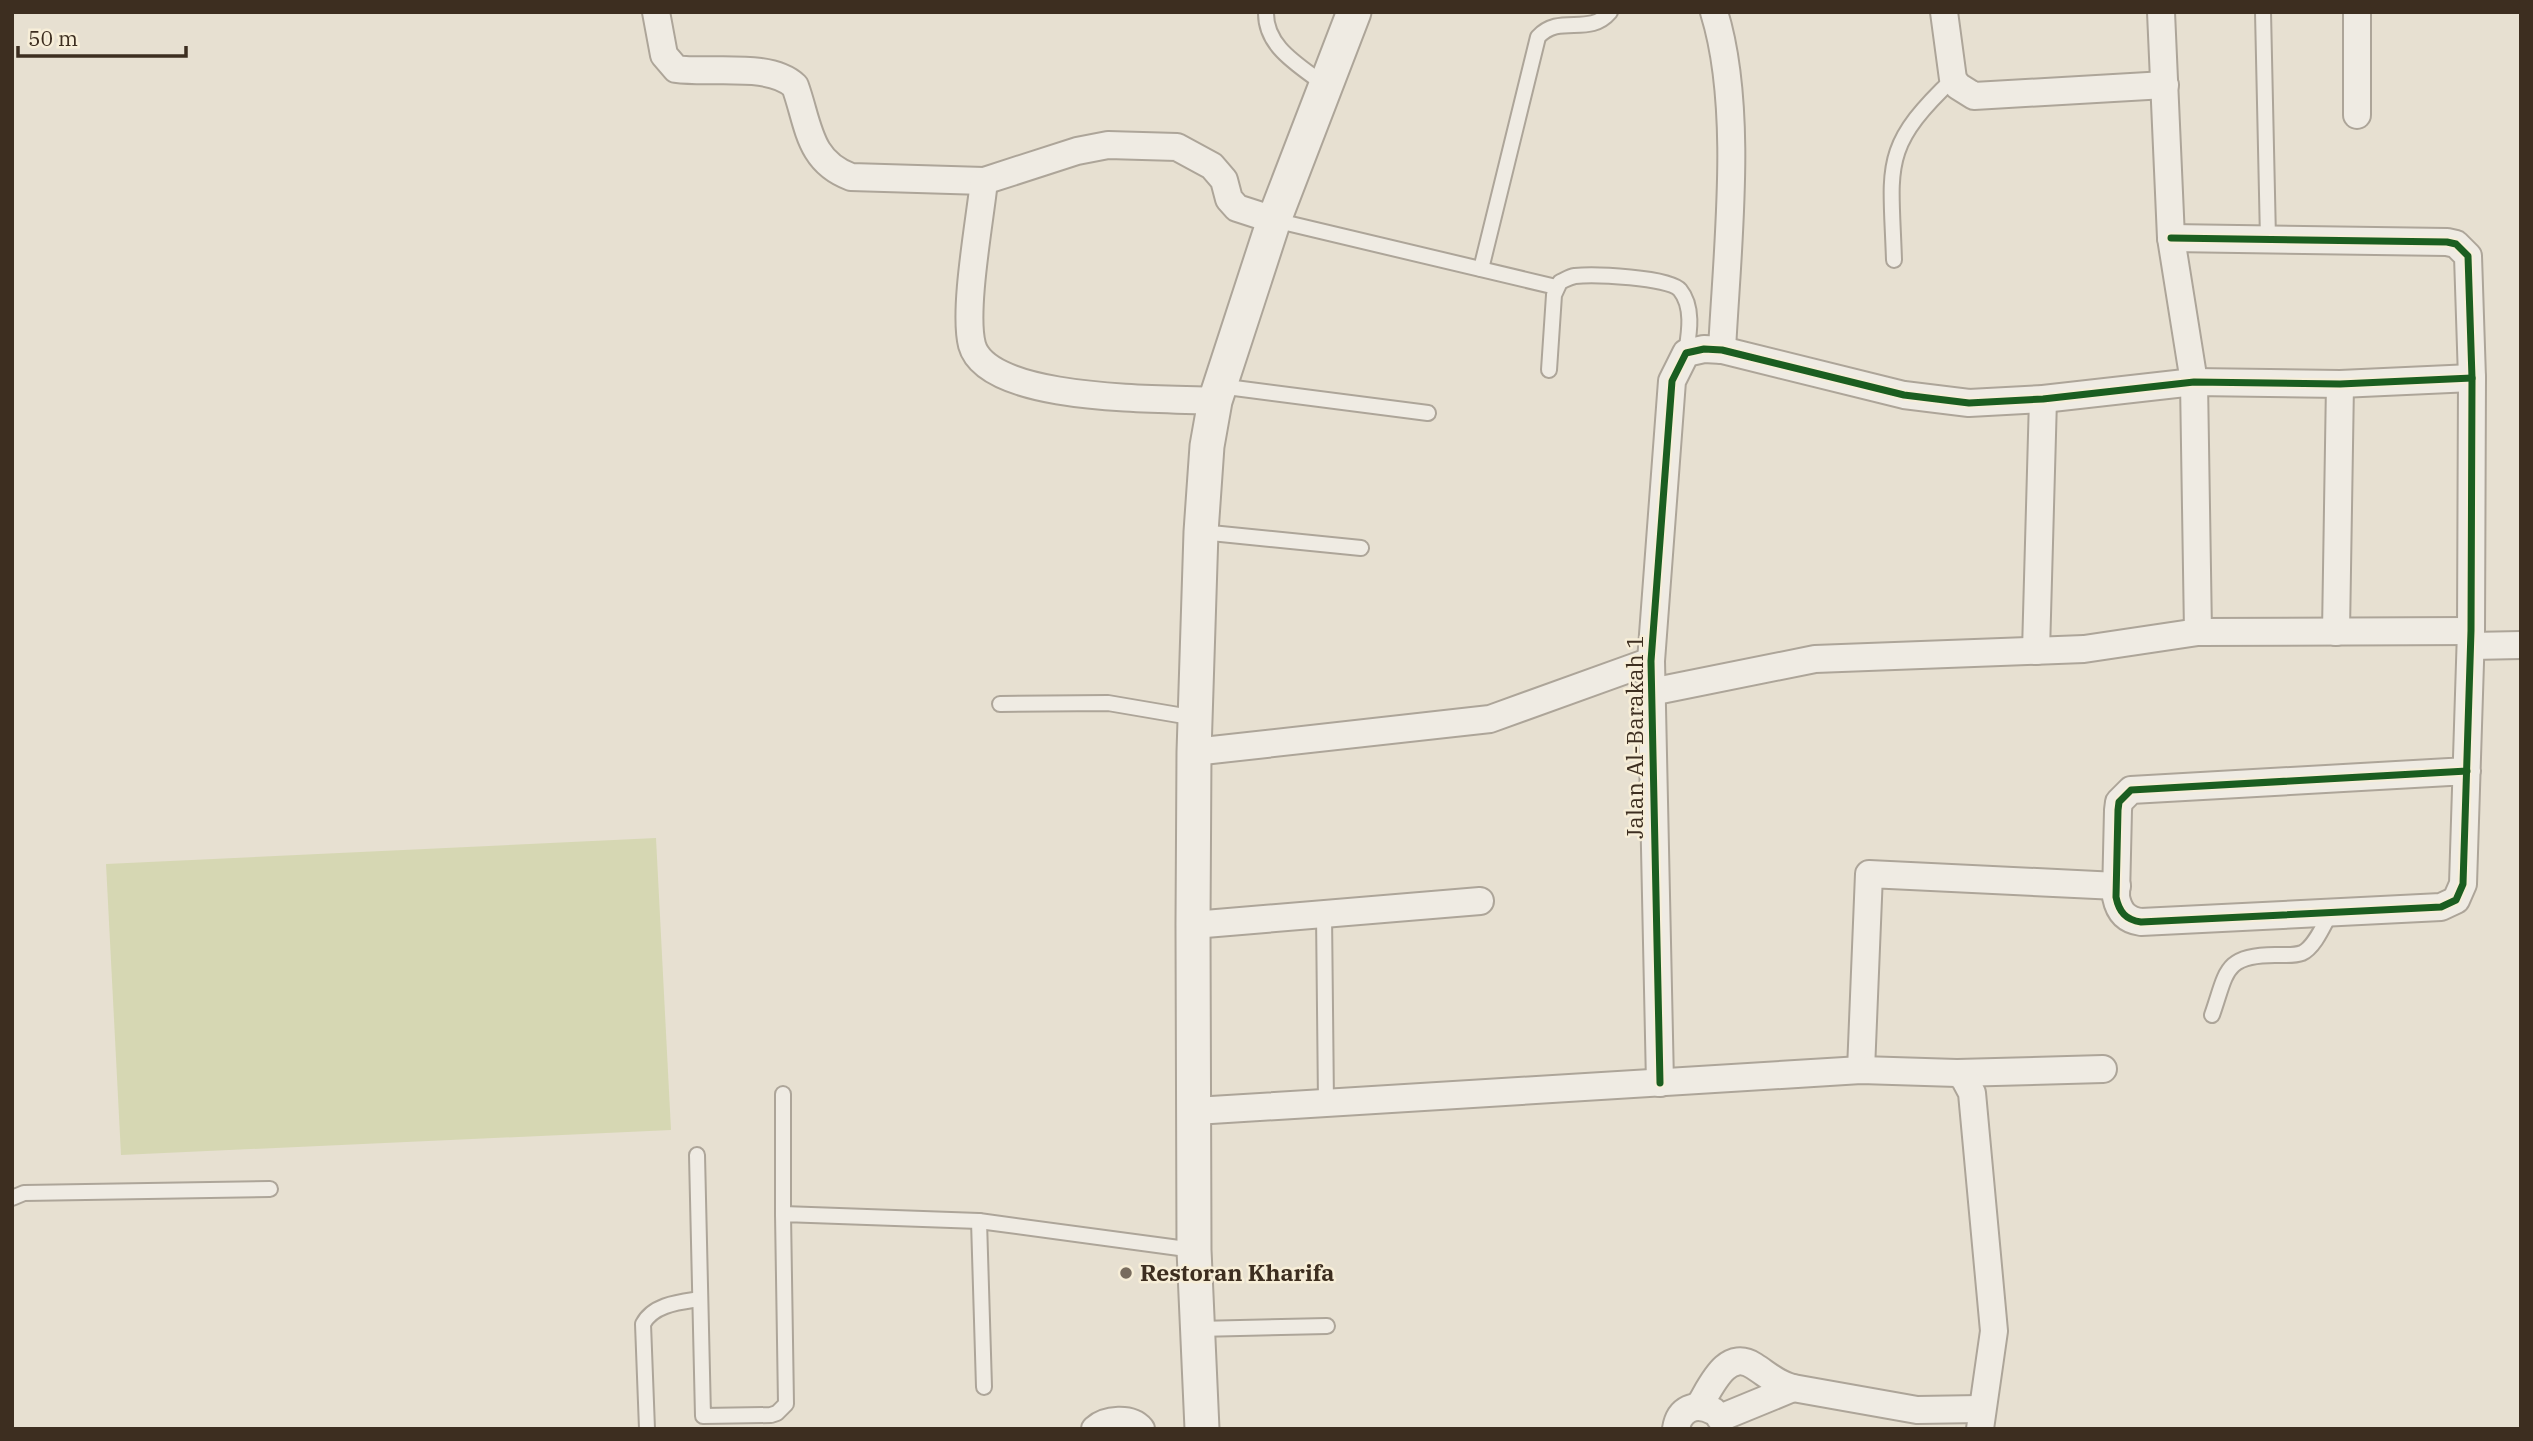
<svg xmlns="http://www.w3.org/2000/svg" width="2533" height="1441" font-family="'IBM Plex Serif',serif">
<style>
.green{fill:#d6d7b3}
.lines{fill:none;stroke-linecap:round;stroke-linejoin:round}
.service-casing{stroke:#ada599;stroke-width:18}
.minor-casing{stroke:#ada599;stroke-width:30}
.tertiary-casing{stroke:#ada599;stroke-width:37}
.service{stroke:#efebe3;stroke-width:14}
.minor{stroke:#efebe3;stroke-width:26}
.tertiary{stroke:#efebe3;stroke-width:33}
.cycleway-casing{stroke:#f7eed8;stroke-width:11}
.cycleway{stroke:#1b5e20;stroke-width:7}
.poi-dot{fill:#786c5e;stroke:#f7eed8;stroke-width:2.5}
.labels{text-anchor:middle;stroke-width:5;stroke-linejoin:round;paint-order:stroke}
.street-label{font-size:23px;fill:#3d2e20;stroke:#f7eed8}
.poi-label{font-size:23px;font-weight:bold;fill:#3d2e20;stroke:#f7eed8;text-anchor:start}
</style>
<rect width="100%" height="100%" fill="#e7e0d1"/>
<!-- green -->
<polygon class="green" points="656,838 671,1130 121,1155 106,864"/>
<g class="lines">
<!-- service casing -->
<g class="service-casing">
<g id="service">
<path d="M1266,12C1265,48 1301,66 1326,86"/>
<polyline points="2263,12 2268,239"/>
<polyline points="1274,220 1556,287"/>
<path d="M1894,260C1891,166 1880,148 1953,79"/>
<path d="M1481,269L1538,37C1560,13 1589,37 1610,12"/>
<path d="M1549,370L1554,295L1560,282C1565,280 1569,277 1575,276C1593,274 1669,277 1680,290C1694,307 1689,334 1686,353"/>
<polyline points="1219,386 1428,413"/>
<polyline points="1201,532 1361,548"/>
<polyline points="1000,704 1108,703 1196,718"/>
<polyline points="1324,914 1326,1103"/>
<path d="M2212,1015C2227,973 2223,955 2275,955C2283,955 2294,956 2302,953C2315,947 2324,924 2331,912"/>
<polyline points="783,1094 783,1214"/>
<polyline points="697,1155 703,1416 771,1415 777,1413 786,1404 783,1214 979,1221 1194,1250"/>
<polyline points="12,1198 24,1193 270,1189"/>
<polyline points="979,1221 984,1387"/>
<polyline points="1197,1329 1327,1326"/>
<path d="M647,1429L643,1324C653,1304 681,1302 700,1299"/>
</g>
</g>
<!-- minor casing -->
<g class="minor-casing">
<g id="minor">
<path d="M656,12L664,55L676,69C711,74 770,62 795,86C809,125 808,161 851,177L984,181L1077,151L1108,145L1177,147L1212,166L1224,180L1229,199L1237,208L1274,220"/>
<path d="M1714,12C1744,108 1727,249 1722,350"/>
<polyline points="1944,12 1953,79 1958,86 1974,96 2165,85"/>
<polyline points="2161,12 2171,238 2194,382 2198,632"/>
<polyline points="2357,12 2357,115"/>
<path d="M984,181C980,220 963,310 972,345C988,403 1163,398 1215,401"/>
<path d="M2171,238L2447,242L2456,244L2468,256L2472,378L2471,631L2463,884L2456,900L2441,907L2141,922C2126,920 2119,912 2116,897L2118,810L2119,802L2131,790L2467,771"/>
<polyline points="2336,632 2340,384"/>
<polyline points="2471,646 2521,645"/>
<polyline points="2036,651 2043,399"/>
<polyline points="1651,692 1815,659 2084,649 2198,632 2471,631"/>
<polyline points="1194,752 1490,719 1651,661"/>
<polyline points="1193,925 1480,901"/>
<polyline points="1861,1070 1869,874 2117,886"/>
<polyline points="1957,1073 2103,1069"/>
<polyline points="1660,1083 1651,661 1672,381 1686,353 1704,349 1722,350 1904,395 1969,403 2043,399 2194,382 2340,384 2472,378"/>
<polyline points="1195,1111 1861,1070 1957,1073 1964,1078 1972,1093 1994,1331 1980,1429"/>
<path d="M1699,1406C1711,1387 1726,1348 1754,1366C1768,1375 1777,1384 1793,1388L1917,1410L1980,1409"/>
<polyline points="1720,1418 1793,1388"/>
<path d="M1095,1429C1106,1419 1131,1417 1141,1429"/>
<path d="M1676,1429C1679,1409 1695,1402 1713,1411"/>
</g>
</g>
<!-- tertiary casing -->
<g class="tertiary-casing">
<polyline id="tertiary" points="1202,1429 1194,1250 1193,925 1194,752 1201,532 1207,446 1215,401 1274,220 1354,12"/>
</g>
<!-- service -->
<use href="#service" class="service"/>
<!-- minor -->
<use href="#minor" class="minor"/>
<!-- tertiary -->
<use href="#tertiary" class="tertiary"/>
<!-- cycleway casing -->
<g class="cycleway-casing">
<g id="cycleway">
<path d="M2171,238L2447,242L2456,244L2468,256L2472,378L2471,631L2463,884L2456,900L2441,907L2141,922C2126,920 2119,912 2116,897L2118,810L2119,802L2131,790L2467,771"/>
<polyline points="1660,1083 1651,661 1672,381 1686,353 1704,349 1722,350 1904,395 1969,403 2043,399 2194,382 2340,384 2472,378"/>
</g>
</g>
<!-- cycleway -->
<use href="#cycleway" class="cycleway"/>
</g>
<!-- markers -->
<circle class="poi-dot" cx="1126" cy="1273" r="7"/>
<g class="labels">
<!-- street labels -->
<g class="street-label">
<text transform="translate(1635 737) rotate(-90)" y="8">Jalan Al-Barakah 1</text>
</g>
<!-- poi labels -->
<g class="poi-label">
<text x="1140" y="1281">Restoran Kharifa</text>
</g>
</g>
<!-- border -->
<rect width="2533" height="1441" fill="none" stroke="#3d2e20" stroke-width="28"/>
<!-- scale -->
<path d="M18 46v10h168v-10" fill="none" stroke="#3d2e20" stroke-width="3.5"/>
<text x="28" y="46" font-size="21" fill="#3d2e20" stroke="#f7eed8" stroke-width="5" paint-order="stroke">50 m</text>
</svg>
